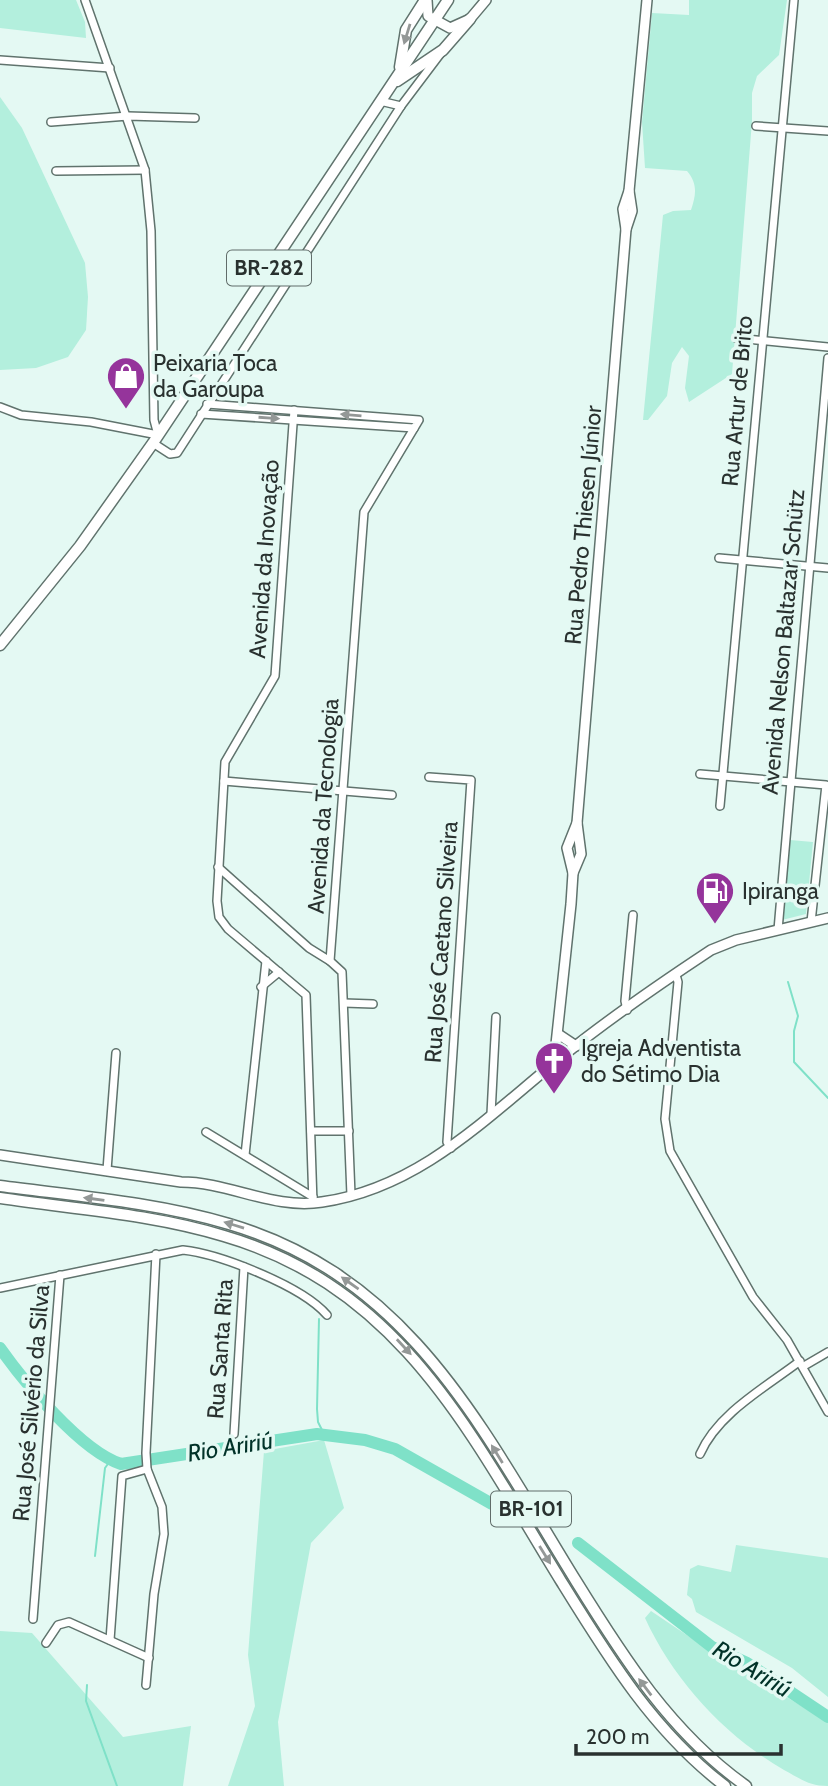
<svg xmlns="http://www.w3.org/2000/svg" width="828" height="1786" font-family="Cabin,sans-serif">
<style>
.green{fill:#b3efdd}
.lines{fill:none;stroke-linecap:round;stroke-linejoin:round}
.stream{stroke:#7fe1c8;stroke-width:2}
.river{stroke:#7fe1c8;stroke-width:12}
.minor-casing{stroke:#60736d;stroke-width:10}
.major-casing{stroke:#60736d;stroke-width:12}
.highway-casing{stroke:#60736d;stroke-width:13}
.minor{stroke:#fff;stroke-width:7}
.major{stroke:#fff;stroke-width:9}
.highway{stroke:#fff;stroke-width:10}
.oneway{fill:#949897}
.labels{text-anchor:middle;stroke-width:7;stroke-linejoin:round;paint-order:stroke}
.shield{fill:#e4f9f3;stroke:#616d6a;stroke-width:2}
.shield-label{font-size:21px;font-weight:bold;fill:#29312f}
.poi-label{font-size:23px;fill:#29312f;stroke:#e4f9f3;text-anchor:start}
.street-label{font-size:23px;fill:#29312f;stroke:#e4f9f3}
.water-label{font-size:24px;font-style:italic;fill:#013228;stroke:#e4f9f3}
</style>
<rect width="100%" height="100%" fill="#e4f9f3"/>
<!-- green -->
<g class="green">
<polygon points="0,0 76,0 85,22 86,38 0,28"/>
<path d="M689,0H787L779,55L757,76L752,93V121L732,374L689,402L685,388L689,356L682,347L672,363L667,396L648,420H643L663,215L673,211L691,210C696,195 698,184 687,171L645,168L642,122L652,13L689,15Z"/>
<polygon points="0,97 22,128 85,263 88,297 86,330 68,357 36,368 0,370"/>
<polygon points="790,840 813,842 806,914 782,920"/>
<polygon points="324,1440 344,1508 311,1543 278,1722 284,1786 228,1786 255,1706 248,1655 264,1451"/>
<polygon points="736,1545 828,1558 828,1697 792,1668 696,1612 692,1599 687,1595 690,1569 698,1565 731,1572"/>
<path d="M651,1611L712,1652L828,1722V1786C809,1786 801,1779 784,1770C725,1736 674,1681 645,1618Z"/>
<polygon points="0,1631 32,1633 123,1737 191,1726 183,1786 0,1786"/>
</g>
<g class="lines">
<!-- stream -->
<g class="stream">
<polyline points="788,982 798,1016 794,1031 794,1062 828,1098"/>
<polyline points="319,1319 317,1409 318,1422 324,1434"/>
<polyline points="95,1556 105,1468 110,1461"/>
<polyline points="87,1685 86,1701 117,1786"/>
</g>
<!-- river -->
<g class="river">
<path d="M0,1348C24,1382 81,1451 121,1464L317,1434L365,1440L395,1449L492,1504"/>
<polyline points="578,1543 712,1647 747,1663 828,1717"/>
</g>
<!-- minor casing -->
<g class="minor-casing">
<g id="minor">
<polyline points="85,0 145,170 151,231 154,420 158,435"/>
<polyline points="0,60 110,68"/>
<polyline points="380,101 401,106"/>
<polyline points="51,122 128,116 195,118"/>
<polyline points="756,126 828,131"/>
<polyline points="56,171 145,170"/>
<polyline points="736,338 828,347"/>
<polyline points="207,404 419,420 364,512 330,961 342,972 351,1195"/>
<polyline points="0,407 21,415 91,422 158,435"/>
<polyline points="294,410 275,676 225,762 217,901 219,917 228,929 306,995 313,1203"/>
<polyline points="201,414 414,428"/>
<polyline points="153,443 170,454 177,453 401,106 441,53"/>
<polyline points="719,558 828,568"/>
<polyline points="700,774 826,785 811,922"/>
<polyline points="429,777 471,780 447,1142 451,1148"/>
<polyline points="224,781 392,795"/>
<polyline points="720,806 794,0"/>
<polyline points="218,867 309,948 330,961"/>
<polyline points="778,930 828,358"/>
<polyline points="676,975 678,982 665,1119 670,1151 753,1297 787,1340 828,1412"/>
<polyline points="261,987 279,972"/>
<polyline points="344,1003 373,1004"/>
<polyline points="627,1010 625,1001 633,915"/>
<polyline points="491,1114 496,1017"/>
<polyline points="311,1131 349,1131"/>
<polyline points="206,1132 313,1197"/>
<polyline points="245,1155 266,961"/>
<polyline points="107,1170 116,1053"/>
<path d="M0,1288L183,1250C220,1254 302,1286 327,1315"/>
<polyline points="804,1366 828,1352"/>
<polyline points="234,1434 244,1267"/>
<path d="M700,1454C718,1413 766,1387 800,1361"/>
<polyline points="33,1619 60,1275"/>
<polyline points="110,1640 122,1476 147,1469"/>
<polyline points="46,1643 58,1625 69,1622 149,1658"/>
<polyline points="146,1685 154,1594 164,1534 162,1507 147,1469 146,1453 156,1254"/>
</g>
</g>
<!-- major casing -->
<g class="major-casing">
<g id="major">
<polyline points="427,0 428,16 450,28 470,19 486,0"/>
<polyline points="626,229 632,211 629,191"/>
<polyline points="573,873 581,854 577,823 626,229 623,209 629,191 647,0"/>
<polyline points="558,1034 576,1046"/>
<polyline points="554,1063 571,904 573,873 567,848 577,823"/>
<path d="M0,1155L181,1182C229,1182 274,1210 322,1202C421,1188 490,1114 564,1055C610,1018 661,983 711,950L736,940L828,918"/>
</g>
</g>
<!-- highway casing -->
<g class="highway-casing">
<g id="highway">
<polyline points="400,67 406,30 425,0"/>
<polyline points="397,81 443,50 470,19"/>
<polyline points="0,645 80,546 153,443 448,0"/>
<path d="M0,1186C76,1196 155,1202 229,1224C412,1278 483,1431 576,1581C623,1657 671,1733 746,1786"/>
<path d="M0,1198C74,1209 152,1214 224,1236C402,1288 471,1435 561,1581C608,1657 653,1731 725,1786"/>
</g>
</g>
<!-- minor -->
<use href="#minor" class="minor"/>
<!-- major -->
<use href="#major" class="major"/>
<!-- highway -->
<use href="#highway" class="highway"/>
</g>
<!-- one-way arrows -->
<defs><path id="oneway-solid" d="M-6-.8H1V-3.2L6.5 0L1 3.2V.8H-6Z" transform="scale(1.75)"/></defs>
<g class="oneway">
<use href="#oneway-solid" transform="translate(407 34) rotate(107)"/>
<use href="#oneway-solid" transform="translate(351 415) rotate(-175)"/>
<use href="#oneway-solid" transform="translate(269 418) rotate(4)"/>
<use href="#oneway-solid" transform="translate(94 1199) rotate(-172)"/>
<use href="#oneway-solid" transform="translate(234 1225) rotate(-163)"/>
<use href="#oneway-solid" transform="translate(350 1283) rotate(-145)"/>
<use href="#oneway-solid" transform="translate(404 1347) rotate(47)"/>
<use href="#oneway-solid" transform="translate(497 1454) rotate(-122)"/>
<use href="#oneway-solid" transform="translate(545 1555) rotate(58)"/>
<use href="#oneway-solid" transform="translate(645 1687) rotate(-127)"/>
</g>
<!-- icons -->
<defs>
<g id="shop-pin" transform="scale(2.0125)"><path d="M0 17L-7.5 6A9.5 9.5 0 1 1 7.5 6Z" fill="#95349b" stroke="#e4f9f3"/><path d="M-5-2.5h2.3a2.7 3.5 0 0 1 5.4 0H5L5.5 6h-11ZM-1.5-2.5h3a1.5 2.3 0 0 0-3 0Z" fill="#fff"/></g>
<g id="fuel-pin" transform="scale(2.0125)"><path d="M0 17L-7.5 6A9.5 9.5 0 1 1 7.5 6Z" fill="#95349b" stroke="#e4f9f3"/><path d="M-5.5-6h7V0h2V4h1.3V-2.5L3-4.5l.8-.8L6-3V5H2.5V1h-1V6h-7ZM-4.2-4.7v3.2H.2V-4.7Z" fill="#fff"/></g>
<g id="church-pin" transform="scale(2.0125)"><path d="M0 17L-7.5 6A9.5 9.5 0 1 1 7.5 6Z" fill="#95349b" stroke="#e4f9f3"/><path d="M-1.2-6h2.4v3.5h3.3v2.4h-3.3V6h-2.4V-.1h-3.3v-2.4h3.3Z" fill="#fff"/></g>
</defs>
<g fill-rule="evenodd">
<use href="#shop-pin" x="126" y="376"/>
<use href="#fuel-pin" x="715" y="891"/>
<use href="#church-pin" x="554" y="1061"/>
</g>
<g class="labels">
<!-- shield labels -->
<g class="shield">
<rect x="227" y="250.5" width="84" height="35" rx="5"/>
<rect x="491" y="1491.5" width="80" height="35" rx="5"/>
</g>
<g class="shield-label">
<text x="269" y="275">BR-282</text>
<text x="531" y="1516">BR-101</text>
</g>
<!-- poi labels -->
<g class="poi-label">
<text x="153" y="371">Peixaria Toca<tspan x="153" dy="26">da Garoupa</tspan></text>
<text x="742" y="899">Ipiranga</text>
<text x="581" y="1056">Igreja Adventista<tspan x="581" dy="26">do Sétimo Dia</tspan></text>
</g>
<!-- street labels -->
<g class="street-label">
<text transform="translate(737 401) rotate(-85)" y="8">Rua Artur de Brito</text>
<text transform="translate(583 525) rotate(-85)" y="8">Rua Pedro Thiesen Júnior</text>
<text transform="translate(264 559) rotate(-86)" y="8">Avenida da Inovação</text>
<text transform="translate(783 642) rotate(-85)" y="8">Avenida Nelson Baltazar Schütz</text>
<text transform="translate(323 806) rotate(-86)" y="8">Avenida da Tecnologia</text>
<text transform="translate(441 942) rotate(-86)" y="8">Rua José Caetano Silveira</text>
<text transform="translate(220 1349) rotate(-86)" y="8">Rua Santa Rita</text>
<text transform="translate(31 1403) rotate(-85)" y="8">Rua José Silvério da Silva</text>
</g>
<!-- water labels -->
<g class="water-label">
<text transform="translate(230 1447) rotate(-9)" y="8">Rio Aririú</text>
<text transform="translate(752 1669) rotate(31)" y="8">Rio Aririú</text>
</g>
</g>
<!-- scale -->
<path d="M576 1744v10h205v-10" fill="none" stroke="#29312f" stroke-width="3.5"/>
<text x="586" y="1744" font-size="21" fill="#29312f" stroke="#e4f9f3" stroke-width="5" paint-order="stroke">200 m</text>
</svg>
